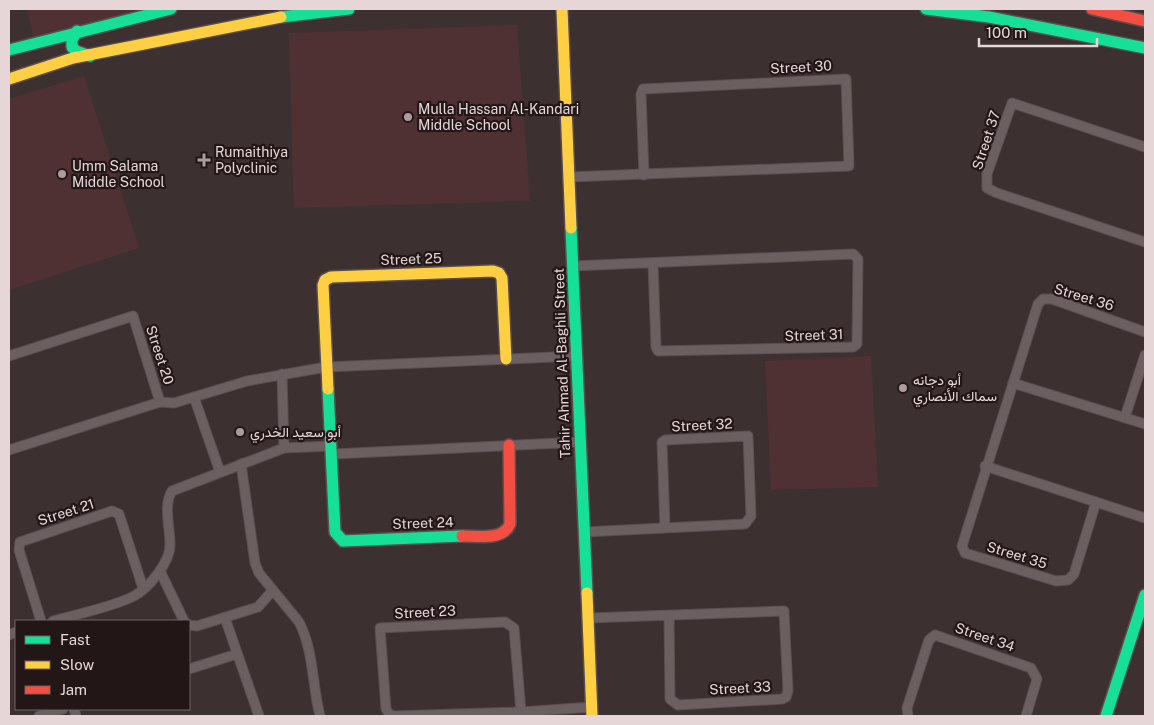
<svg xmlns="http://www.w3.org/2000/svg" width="1154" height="725" font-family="'Public Sans',Vazirmatn,sans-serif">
	<rect width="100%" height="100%" fill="#3d3031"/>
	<!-- built -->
	<g fill="#4f3134">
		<path d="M27,9h144l-136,34z"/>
		<path d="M517,25l13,176 -236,7 -5,-175z"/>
		<path d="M84,76l55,172 -130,42v-191z"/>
		<path d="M871,356l7,131 -107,3 -6,-129z"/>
	</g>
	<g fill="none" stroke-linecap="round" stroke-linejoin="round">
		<!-- street casing -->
		<g stroke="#5a4e50" stroke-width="11">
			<g id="street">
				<path d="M1145,147l-133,-44 -25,71v14l10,5 148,49"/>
				<path d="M569,177l280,-11 -3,-87 -203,10 -2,5 3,81"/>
				<path d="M573,266l280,-12 5,5 -1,85 -4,3 -195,4 -2,-4 -3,-84"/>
				<path d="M9,356l124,-40 27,86"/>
				<path d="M282,374l2,74"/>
				<path d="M1013,383l132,41"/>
				<path d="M194,397l26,75"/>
				<path d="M1125,417l20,-62"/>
				<path d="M9,450l151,-48 14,1 73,-22 79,-14 251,-11"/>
				<path d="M333,454l247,-12"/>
				<path d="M241,464l14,99 4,10 40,49c15,29 13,63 21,94"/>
				<path d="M985,466l160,52"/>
				<path d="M1096,502l-22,72 -6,6 -12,1 -91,-28 -3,-7 76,-242 5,-5h9l93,33"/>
				<path d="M584,532l161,-8 6,-8 -3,-80 -83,4 -3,2 3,86"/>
				<path d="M160,571l24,50"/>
				<path d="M225,618l34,98"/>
				<path d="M588,618l196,-7 4,80 -2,6 -4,2 -104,6 -8,-6 -1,-83"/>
				<path d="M41,621l-22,-71 1,-8 92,-31 7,3 24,74"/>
				<path d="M53,621c24,-7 60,-14 81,-25 15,-8 37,-35 36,-52 0,-17 -7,-39 2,-53l112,-43 47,-2"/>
				<path d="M189,625l8,1 61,-19 15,-17"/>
				<path d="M9,635l7,-3"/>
				<path d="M189,669l48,-15"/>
				<path d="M74,709l2,7"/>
				<path d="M521,712l-7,-84 -9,-6 -125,6 6,81 3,5 5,2 127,-4 71,-5"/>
				<path d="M39,716l24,-7"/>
				<path d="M908,716l-1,-8 22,-68 6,-5 96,33 6,11 -11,37"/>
			</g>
		</g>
		<!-- fast casing -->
		<g stroke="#5a4e50" stroke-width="14">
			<g id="fast">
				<path d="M926,9l63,8 156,31"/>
				<path d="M281,17l68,-8"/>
				<path d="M77,31l-5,9v7l4,4 14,5"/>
				<path d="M9,50l162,-41"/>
				<path d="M571,228l16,365"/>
				<path d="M328,389l7,143 8,9 119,-5"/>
				<path d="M1106,716l39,-121"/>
			</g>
		</g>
		<!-- slow casing -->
		<g stroke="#5a4e50" stroke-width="14">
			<g id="slow">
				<path d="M562,9l9,219"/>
				<path d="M9,79l64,-21 208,-41"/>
				<path d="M328,389l-5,-104 2,-5 6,-3 162,-6 6,2 3,5 4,81"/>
				<path d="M587,593l5,123"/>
			</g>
		</g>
		<!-- jam casing -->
		<g stroke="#5a4e50" stroke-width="14">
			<g id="jam">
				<path d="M1092,9l53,12"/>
				<path d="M462,536c16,0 41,5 48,-12l-1,-79"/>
			</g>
		</g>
		<!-- street -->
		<use href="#street" stroke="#6b5f61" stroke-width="9"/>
		<!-- fast -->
		<use href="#fast" stroke="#16e098" stroke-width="11"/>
		<!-- slow -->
		<use href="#slow" stroke="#ffcf43" stroke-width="11"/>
		<!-- jam -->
		<use href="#jam" stroke="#f24e42" stroke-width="11"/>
	</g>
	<!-- markers -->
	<g fill="#ac9c9e" stroke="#221617" stroke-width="2">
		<circle cx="408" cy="117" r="5"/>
		<path d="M201.5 152.5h5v5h5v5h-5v5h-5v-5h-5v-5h5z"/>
		<circle cx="62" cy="174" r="5"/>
		<circle cx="903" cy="388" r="5"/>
		<circle cx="240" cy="432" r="5"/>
	</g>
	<g text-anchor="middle" stroke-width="4.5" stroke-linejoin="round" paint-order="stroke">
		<!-- street labels -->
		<g font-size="14" fill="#e7d6d8" stroke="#221617">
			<text transform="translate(801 67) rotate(-3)" y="5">Street 30</text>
			<text transform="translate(986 140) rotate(-72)" y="5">Street 37</text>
			<text transform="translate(411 259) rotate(-2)" y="5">Street 25</text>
			<text transform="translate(1084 297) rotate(17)" y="5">Street 36</text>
			<text transform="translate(814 335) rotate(-2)" y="5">Street 31</text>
			<text transform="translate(160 355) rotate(72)" y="5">Street 20</text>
			<text transform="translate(562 363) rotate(-92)" y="5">Tahir Ahmad Al-Baghli Street</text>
			<text transform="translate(702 425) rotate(-3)" y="5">Street 32</text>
			<text transform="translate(66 512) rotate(-18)" y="5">Street 21</text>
			<text transform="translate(423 523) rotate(-2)" y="5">Street 24</text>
			<text transform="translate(1017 555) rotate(17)" y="5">Street 35</text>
			<text transform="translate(425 612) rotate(-3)" y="5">Street 23</text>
			<text transform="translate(985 637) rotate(19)" y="5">Street 34</text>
			<text transform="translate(740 688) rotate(-3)" y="5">Street 33</text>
		</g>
		<!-- poi labels -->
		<g font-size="14" fill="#e7d6d8" stroke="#221617" text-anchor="start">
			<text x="418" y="114">Mulla Hassan Al-Kandari<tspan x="418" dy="16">Middle School</tspan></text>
			<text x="215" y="157">Rumaithiya<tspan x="215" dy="16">Polyclinic</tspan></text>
			<text x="72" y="171">Umm Salama<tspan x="72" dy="16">Middle School</tspan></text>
			<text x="913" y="385">أبو دجانه<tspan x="913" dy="16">سماك الأنصاري</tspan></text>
			<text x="250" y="437">أبو سعيد الخدري</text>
		</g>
	</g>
	<!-- border -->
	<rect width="1154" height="725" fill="none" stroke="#e7d6d8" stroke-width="20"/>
	<!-- legend -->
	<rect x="15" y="620" width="175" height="90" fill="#221617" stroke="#716364"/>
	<rect x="25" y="636" width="25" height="8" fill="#16e098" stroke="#716364"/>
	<text x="60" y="645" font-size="15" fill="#e7d6d8">Fast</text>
	<rect x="25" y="661" width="25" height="8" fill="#ffcf43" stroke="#716364"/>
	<text x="60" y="670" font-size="15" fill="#e7d6d8">Slow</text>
	<rect x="25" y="686" width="25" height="8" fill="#f24e42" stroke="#716364"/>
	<text x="60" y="695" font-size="15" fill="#e7d6d8">Jam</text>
	<!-- scale -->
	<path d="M979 38v8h118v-8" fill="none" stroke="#e7d6d8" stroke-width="2.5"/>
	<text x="986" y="38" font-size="15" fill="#e7d6d8" stroke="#221617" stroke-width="4" paint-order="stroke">100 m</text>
</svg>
